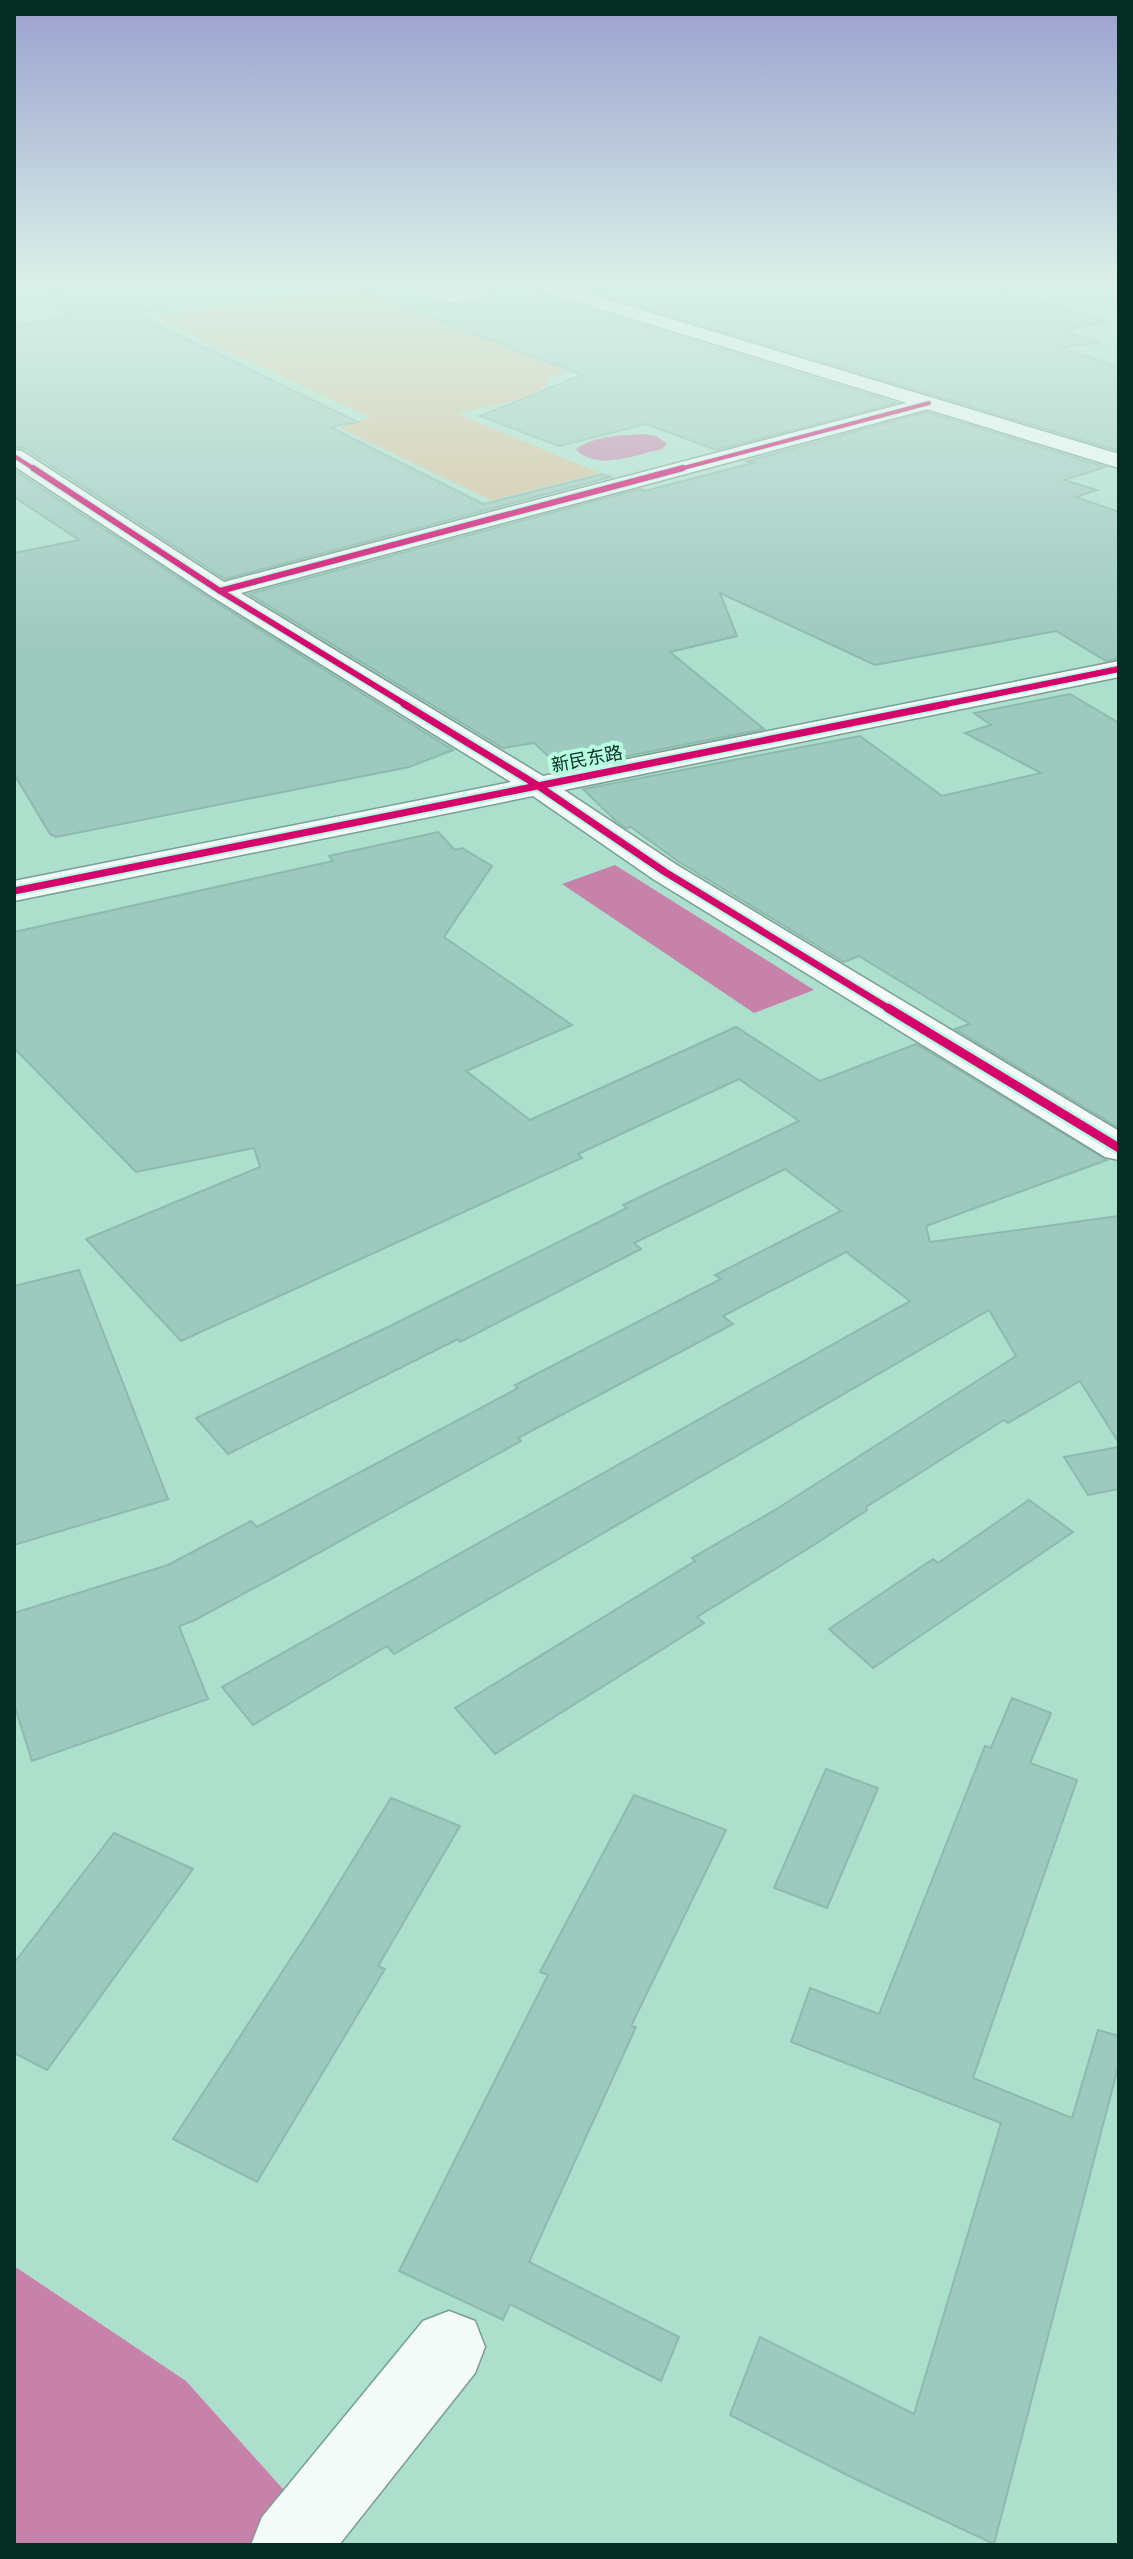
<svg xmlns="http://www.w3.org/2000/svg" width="1133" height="2559" font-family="Rubik,'Noto Sans SC',sans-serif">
	<rect width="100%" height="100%" fill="#addfcd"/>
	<!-- green -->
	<path fill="#dabf9c" d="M355,287l214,85 -23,6v8l-26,14 -64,13 143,60 -108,27 -151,-72 30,-11 -215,-99z"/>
	<!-- water -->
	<g fill="#c782aa">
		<path d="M644,434l12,2 11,8 -5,5c-24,5 -67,23 -86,0 18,-13 46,-14 68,-15z"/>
		<path d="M615,865l199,125 -60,23 -192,-129z"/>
		<path d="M14,2266l172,115 147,164h-319z"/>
	</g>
	<!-- building -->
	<g fill="#9ec9bf" stroke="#8db9af" stroke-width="2">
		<path d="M76,287h101l1,19 -44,7 224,109 -28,5 153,77 119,-30 9,3 -386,102 -201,-131 -10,-1v-122l56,-8 -41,-24z"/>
		<path d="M362,287h55l-2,3 5,7 32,9 35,-7 5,-8 -6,-4h50l5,7 355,109 -180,47 -70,-26 -87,22 -79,-30 102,-41 -221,-84z"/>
		<path d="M574,287h424l108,35 -42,8 35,12 -38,6 58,19v84z"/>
		<path d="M927,412l178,55 -41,13 33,10 -21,7 43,15v146l-13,3 -50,-30 -181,34 -155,-72 17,43 -67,16 94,77 -202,40 -28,-26 -31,5 -254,-154 391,-105 5,2 108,-28 -6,-2z"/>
		<path d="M14,470l195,128 244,152 -44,17 -353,70 -6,-3 -36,-60v-221l65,-13 -65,-43z"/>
		<path d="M1070,694l49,29v405l-164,-99 15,-5 -111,-68 -15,6 -165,-100 -48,-35 -5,1 -10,-7 -33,-32 277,-53 82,60 99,-23 -76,-40 26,-8 -17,-12z"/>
		<path d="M438,832l17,18 7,-2 30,18 -48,71 128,88 -106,46 64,49 206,-93 84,54 96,-37 191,116 -181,66 4,16 189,-26v227l-39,-62 -72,42 -4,-3 -138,87 1,3 -53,35 -117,72 7,6 -209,131 -40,-46 240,-147 -3,-3 83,-48 241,-154 -27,-46 -595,344 -7,-8 -134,79 -31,-38 688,-386 -64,-49 -123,64 10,8 -215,114 3,3 -228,126 -100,54 -14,5 29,73 -176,62 -18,-57v-91l154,-48 83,-44 6,6 261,-139 -3,-3 206,-106 -6,-4 126,-64 -56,-42 -151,74 7,6 -181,93 -2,-3 -230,115 -32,-36 192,-91 239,-119 -4,-3 176,-84 -60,-42 -161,75 4,4 -401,183 -95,-102 174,-72 -6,-19 -118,24 -122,-124v-116l319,-71 -4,-5z"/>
		<path d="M79,1270l89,229 -154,46v-259z"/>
		<path d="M1119,1447v42l-31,6 -24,-38z"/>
		<path d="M1029,1500l44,32 -200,136 -44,-39 104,-70 5,4z"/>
		<path d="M1012,1698l39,15 -21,50 47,17 -104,298 99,40 26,-88 21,6v27l-125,481 -141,-66 -123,-63 30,-78 154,77 87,-291 -210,-81 19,-54 69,26 106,-268 6,2z"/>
		<path d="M826,1769l52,19 -51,120 -53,-20z"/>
		<path d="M634,1795l92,35 -95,196 5,1 -107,235 150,75 -18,44 -151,-77 -7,16 -104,-49 149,-296 -8,-3z"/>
		<path d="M391,1798l69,28 -82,140 7,3 -128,213 -84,-43 145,-222z"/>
		<path d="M114,1833l79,36 -146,201 -33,-17v-90z"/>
	</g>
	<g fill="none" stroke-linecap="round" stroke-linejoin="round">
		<!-- minor casing -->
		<g stroke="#779f92" stroke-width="3">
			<g id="minor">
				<path d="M421,287h29l-3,4h13l-3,-4h24l8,5 -3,4 -35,7 -30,-9 -3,-4z"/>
				<path d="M929,397l7,2 3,4 -3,4 -695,186 302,183 576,-115v16l-555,113 113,75 442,266v29l-14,-3 -452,-278 -120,-83 -519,105v-20l497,-99 -300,-186 -197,-130v-16l8,1 202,131z"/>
				<path d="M449,2311l26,10 10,26 -10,26 -136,172h-88l11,-28 161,-196z"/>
			</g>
		</g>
		<!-- major casing -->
		<g stroke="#779f92" stroke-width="3">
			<path id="major" d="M539,287h26l554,167v14l-577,-177z"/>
		</g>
		<!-- minor -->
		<use href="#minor" fill="#f3faf8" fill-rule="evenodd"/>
		<!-- major -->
		<use href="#major" fill="#f3faf8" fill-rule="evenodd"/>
		<!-- cycleway-far3 casing -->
		<g stroke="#b6fde2" stroke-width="6">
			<g id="cycleway-far3">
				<path d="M14,456l22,14"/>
				<path d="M676,470l253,-67"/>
			</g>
		</g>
		<!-- cycleway-far2 casing -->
		<g stroke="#b6fde2" stroke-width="9">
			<g id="cycleway-far2">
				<path d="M33,468l187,123 188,115"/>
				<path d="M220,591l463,-123"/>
				<path d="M936,706l183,-37"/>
			</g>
		</g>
		<!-- cycleway-far1 casing -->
		<g stroke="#b6fde2" stroke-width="11">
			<g id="cycleway-far1">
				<path d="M404,704l133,81 128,87 226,138"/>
				<path d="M14,891l932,-187"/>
			</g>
		</g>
		<!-- cycleway casing -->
		<g stroke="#b6fde2" stroke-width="14">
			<path id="cycleway" d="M888,1008l231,140"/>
		</g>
		<!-- cycleway-far3 -->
		<use href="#cycleway-far3" stroke="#d6006c" stroke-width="4"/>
		<!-- cycleway-far2 -->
		<use href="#cycleway-far2" stroke="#d6006c" stroke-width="6"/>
		<!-- cycleway-far1 -->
		<use href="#cycleway-far1" stroke="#d6006c" stroke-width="7"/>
		<!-- cycleway -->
		<use href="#cycleway" stroke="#d6006c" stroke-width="9"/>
	</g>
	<!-- sky -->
	<linearGradient id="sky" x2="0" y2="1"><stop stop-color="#9ba0cf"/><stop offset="0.44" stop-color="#daf1e8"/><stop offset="1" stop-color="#daf1e8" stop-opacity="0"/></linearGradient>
	<rect width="1133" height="645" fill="url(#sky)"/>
	<g text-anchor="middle" stroke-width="8" stroke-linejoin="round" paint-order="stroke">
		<!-- far-street labels -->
		<g font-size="18" fill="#042e22" stroke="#b6fde2">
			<text transform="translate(587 759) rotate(-11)" y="6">新民东路</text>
		</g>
	</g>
	<!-- border -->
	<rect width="1133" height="2559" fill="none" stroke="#042e22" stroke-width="32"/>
</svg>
